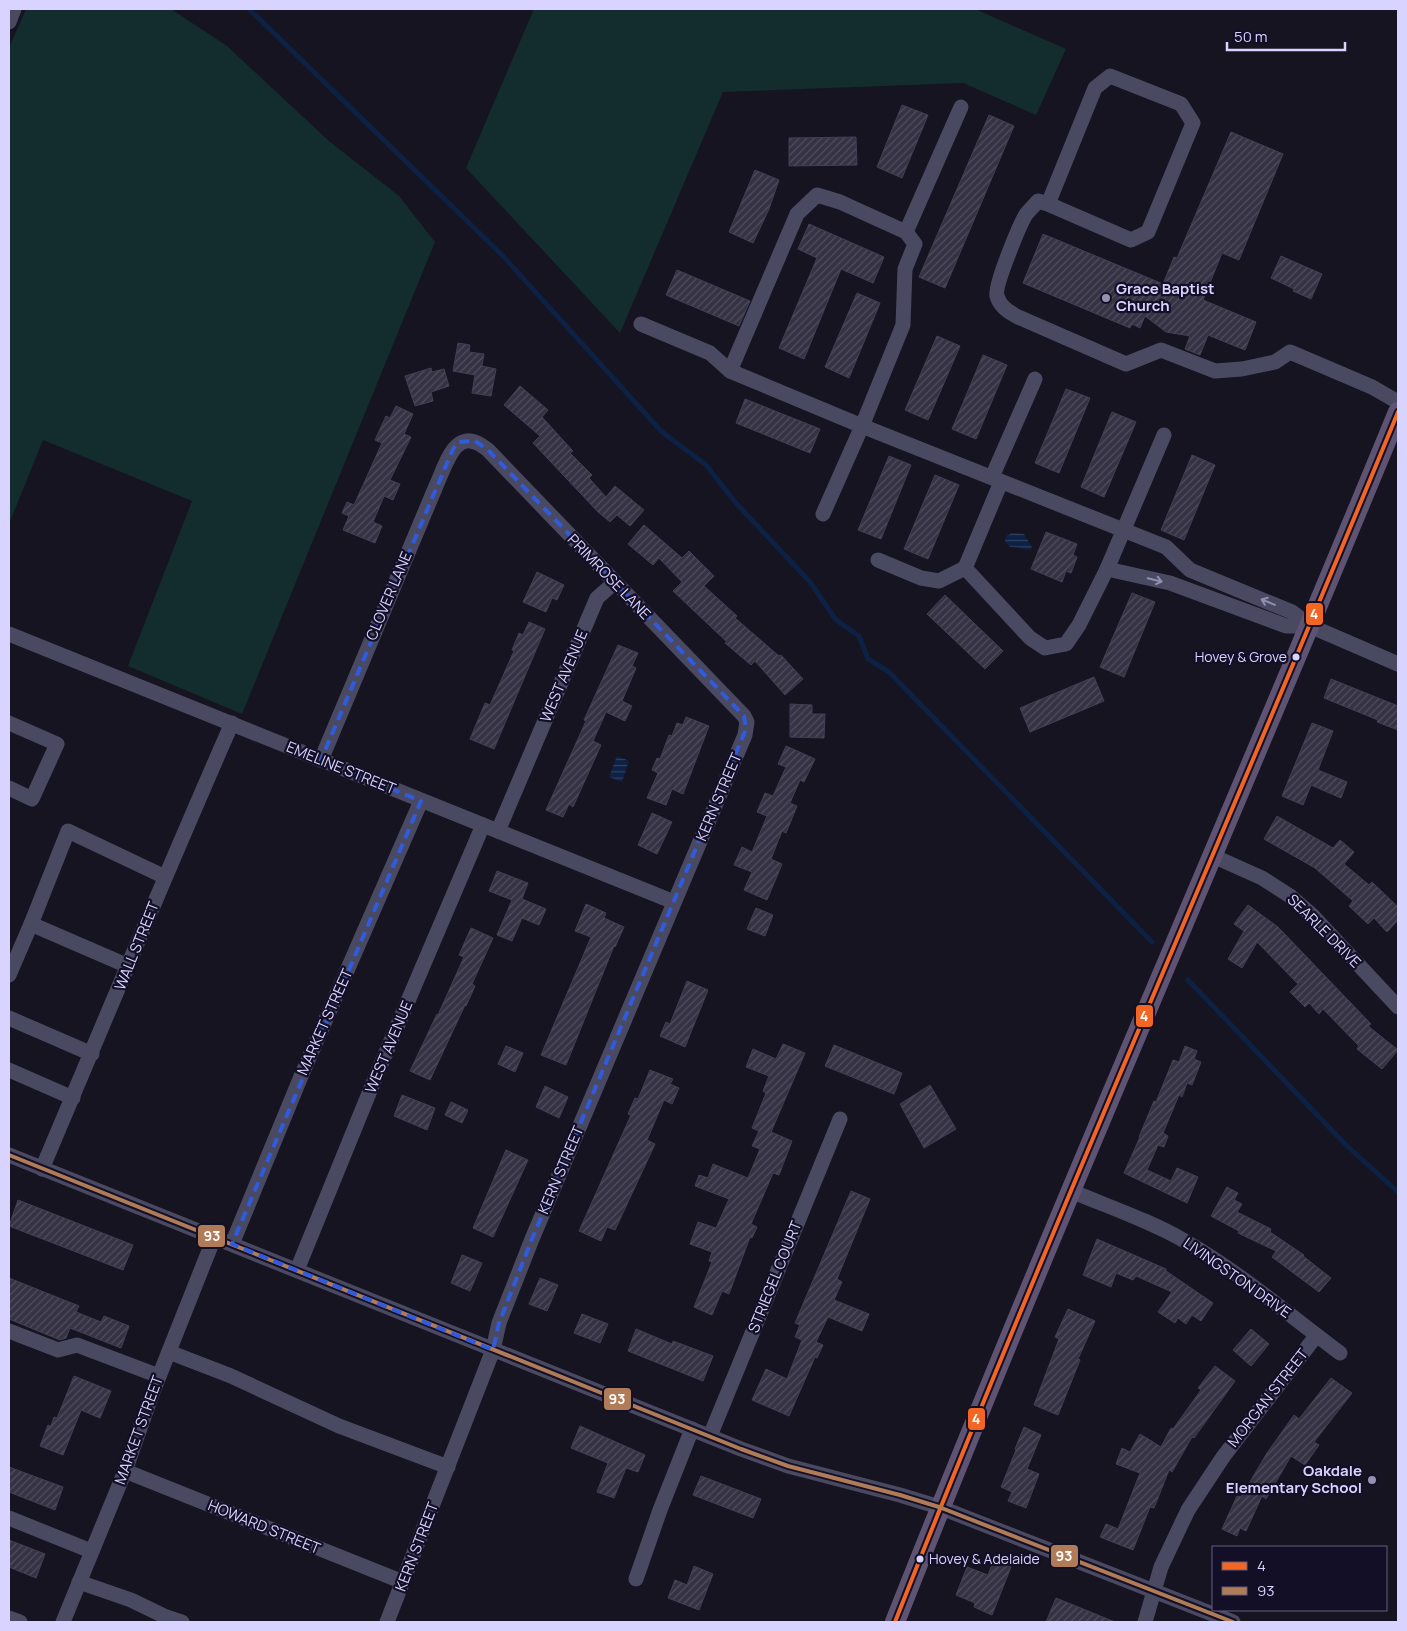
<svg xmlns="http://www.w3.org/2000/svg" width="1407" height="1631" font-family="Manrope,sans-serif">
	<defs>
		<pattern id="water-rules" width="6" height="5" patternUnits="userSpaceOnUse" patternTransform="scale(1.25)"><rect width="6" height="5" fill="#0d2144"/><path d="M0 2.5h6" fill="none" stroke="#304060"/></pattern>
		<pattern id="building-hatch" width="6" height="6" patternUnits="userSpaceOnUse" patternTransform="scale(1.25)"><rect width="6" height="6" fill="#343243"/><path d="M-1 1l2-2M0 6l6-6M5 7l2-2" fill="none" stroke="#514f5f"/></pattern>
	</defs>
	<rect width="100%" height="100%" fill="#161421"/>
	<!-- green -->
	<g fill="#132c2d">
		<path d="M26,9h145l56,37 102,95 70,55 36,46 -193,472 -114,-48 64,-165 -149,-61 -34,84v-476z"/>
		<path d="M534,9h441l91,40 -30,66 -73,-32 -240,9 -103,241 -154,-165z"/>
	</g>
	<!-- water -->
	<g fill="url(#water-rules)">
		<path d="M1012,533l12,1 8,13 -2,3c-7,-1 -12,-3 -20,-3l-5,-5 1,-6z"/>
		<path d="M617,756l12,5 -7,21 -13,-5z"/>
	</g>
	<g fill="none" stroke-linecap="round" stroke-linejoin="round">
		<!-- stream -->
		<g stroke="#0d2144" stroke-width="5">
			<path d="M249,9l253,246 159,176 45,34 30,38 74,79 26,38 23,16 9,23 21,13 263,270"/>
			<path d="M1188,980l158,165 52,47"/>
		</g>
	</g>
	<!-- building -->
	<g fill="url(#building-hatch)" stroke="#433f54">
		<path d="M902,105l26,10 -26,63 -25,-11z"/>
		<path d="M989,115l25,11 -69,162 -26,-11z"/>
		<path d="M1231,132l52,22 -44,106 -17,-7 -19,47 53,22 -11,28 -37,-15 -8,20 -15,-6 5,-13 -24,-4 -21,-16 -5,12 -8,-4 -2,4 -107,-45 20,-49 120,50 11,-27 3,1z"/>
		<path d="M856,137l1,28 -68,1v-28z"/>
		<path d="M755,170l24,10 -10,29 -16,34 -24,-11z"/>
		<path d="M809,224l75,33 -11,26 -32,-14 -37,90 -25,-11 38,-90 -19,-9z"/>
		<path d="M1281,256l41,18 -11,25 -18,-8 1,-2 -23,-11z"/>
		<path d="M677,270l73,31 -11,25 -73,-31z"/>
		<path d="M857,293l23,10 -31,75 -24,-11z"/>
		<path d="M937,336l23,10 -32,74 -23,-10z"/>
		<path d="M458,343l12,2 -1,7 15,2 -2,12 14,3 -5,27 -19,-3 3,-18 -22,-4z"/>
		<path d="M983,355l24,10 -31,74 -24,-10z"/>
		<path d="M431,368l1,4 12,-3 5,17 -18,6 2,9 -18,5 -10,-30z"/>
		<path d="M520,386l28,24 -6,7 31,34 -3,2 22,22 -3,3 17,19 9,-11 29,24 -14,16 -13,-11 -7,7 -12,-10 -65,-69 7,-7 -36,-31z"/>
		<path d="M1066,389l24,9 -31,75 -24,-10z"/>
		<path d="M745,399l75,30 -10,24 -74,-30z"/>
		<path d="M396,406l17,8 -9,20 7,3 -21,43 10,4 -7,16 -9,-4 -11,26 9,4 -7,17 -32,-13 6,-14 -7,-3 5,-11 7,3 28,-62 -7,-3 11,-24 4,2z"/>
		<path d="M1112,412l24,10 -32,75 -23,-10z"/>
		<path d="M1192,455l23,10 -31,75 -23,-10z"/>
		<path d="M889,456l22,9 -30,74 -23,-9z"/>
		<path d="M935,475l24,10 -31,74 -24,-10z"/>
		<path d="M644,525l38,33 7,-7 25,25 -10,10 33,30 -2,2 44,38 2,-1 22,24 -18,16 -30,-34 -4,4 -26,-22 2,-1 -54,-51 9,-9 -23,-24 -6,7 -25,-21z"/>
		<path d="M1046,532l31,12 -4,11 4,2 -6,16 -5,-2 -4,11 -31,-13z"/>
		<path d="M537,572l27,13 -7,15 -5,-2 -6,14 -23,-10z"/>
		<path d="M1132,593l23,9 -31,75 -24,-10z"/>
		<path d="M945,595l58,56 -18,18 -58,-55z"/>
		<path d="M529,622l16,7 -51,120 -24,-10 15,-36 5,2 24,-54 -2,-1 7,-17 4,2z"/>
		<path d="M618,645l20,8 -6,13 4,2 -14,33 10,5 -7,15 -19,-9 -13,29 8,4 -28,62 -4,-3 -6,13 -17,-7 40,-89 -2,-1z"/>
		<path d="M1094,677l10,24 -74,31 -10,-24z"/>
		<path d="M1331,679l67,27v24l-21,-8 1,-2 -54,-22z"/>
		<path d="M790,704l22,1v9h13l-1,24 -34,-1z"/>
		<path d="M686,717l23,9 -26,68 -11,-5 -6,16 -19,-7 11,-25 -6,-3 5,-12 3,1 9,-24 3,1 5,-13 6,2z"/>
		<path d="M1312,723l21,8 -15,39 29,12 -6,16 -30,-13 -8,20 -21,-9z"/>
		<path d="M786,746l29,13 -11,23 -4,-2 -10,23 7,3 -11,27 -4,-2 -11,28 11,5 -15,36 -23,-10 8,-18 -18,-7 8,-18 10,5 15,-36 -10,-4 8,-19 8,3 13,-29 -8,-3z"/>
		<path d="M652,813l20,9 -15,32 -19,-9z"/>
		<path d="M1277,816l56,32 7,-8 14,12 -10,12 25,21 3,-3 26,25v13l-11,12 -13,-14 -6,6 -19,-18 4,-5 -38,-33 -51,-29z"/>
		<path d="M497,871l31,12 -6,16 24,10 -7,16 -17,-7 -10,23 -15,-6 15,-35 -23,-9z"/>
		<path d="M586,904l20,9 -2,5 20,9 -9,20 -1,-1 -48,119 -25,-10 50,-118 -16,-6z"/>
		<path d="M1248,905l30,22 93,97 -3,2 30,24 -16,19 -25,-20 2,-3 -36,-37 -4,5 -10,-11 -4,4 -15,-15 8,-8 -41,-42 -15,26 -14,-9 16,-28 -10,-7z"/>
		<path d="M756,908l17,7 -8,21 -18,-7z"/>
		<path d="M471,928l22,10 -21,46 3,2 -9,20 -1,-1 -35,75 -20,-9 27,-57 1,1 26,-58 -5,-2z"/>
		<path d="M687,981l21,9 -23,57 -25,-11 6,-14 4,2z"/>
		<path d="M783,1044l22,9 -34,79 21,9 -13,34 -6,-2 -22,51 6,3 -5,11 -2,-1 -21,57 -7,-3 -10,24 -18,-8 18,-45 -3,-1 3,-9 -22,-8 8,-22 18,6 13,-29 -34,-13 4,-11 9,3 5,-14 35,14 12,-29 -8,-3 7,-15 -7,-3 14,-35 -3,-2 6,-15 -23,-9 7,-18 23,10z"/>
		<path d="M834,1045l68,28 -8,21 -69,-28z"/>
		<path d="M506,1046l17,7 -8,19 -17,-8z"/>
		<path d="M1185,1046l12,5 -3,8 7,3 -9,23 -5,-2 -5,14 -3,-2 -16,38 5,3 -4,11 -6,-2 -11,25 24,11 6,-13 21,9 -11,26 -63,-30 16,-36h-1l15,-36 2,1 17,-42 6,2z"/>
		<path d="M650,1070l23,9 -3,5 9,4 -7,16 -8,-4 -17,40 8,4 -40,86 -8,-3 -6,14 -22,-10 52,-116 -3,-1 7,-16 3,1z"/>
		<path d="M930,1085l26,44 -32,19 -24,-44z"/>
		<path d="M545,1086l23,11 -9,21 -23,-11z"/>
		<path d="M402,1095l33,13 -8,22 -33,-14z"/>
		<path d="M451,1102l17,8 -6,13 -17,-8z"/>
		<path d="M506,1150l22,10 -35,77 -20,-9z"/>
		<path d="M1227,1187l11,6 -4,7 8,4 -5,8 34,17 -1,3 34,23 -1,1 28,22 -12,14 -47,-35 4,-6 -38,-18 1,-2 -28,-15z"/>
		<path d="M851,1191l19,8 -33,80 5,3 -8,18 35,14 -7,17 -34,-14 -12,25 7,3 -6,13 -2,-1 -26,59 -37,-16 14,-31 21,10 15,-39 -7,-3 5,-12 -5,-2z"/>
		<path d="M18,1200l115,45 -10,25 -114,-44z"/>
		<path d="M1097,1239l69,30v2l47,32 -12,18 -9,-6 -6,9 -8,-6 -3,5 -17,-11 14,-20 -36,-16 -3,4 -17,-7 -5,14 -28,-12z"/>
		<path d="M462,1255l20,8 -12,28 -19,-8z"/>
		<path d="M9,1278l70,28 -3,6 25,10 3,-6 25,10 -8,22 -51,-20 -4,10 -6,2 -51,-21z"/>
		<path d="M540,1278l18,7 -11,26 -18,-7z"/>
		<path d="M1068,1309l27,12 -17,38 2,1 -22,55 -24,-10 25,-66 -4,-2z"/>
		<path d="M582,1314l26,10 -8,19 -26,-10z"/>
		<path d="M636,1329l36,15 1,-3 40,15 -10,25 -75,-30z"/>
		<path d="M1251,1329l18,15 -18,22 -18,-16z"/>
		<path d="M1215,1366l20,15 -41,57 -2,-1 -20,35 -3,-2 -15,38 -4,-1 -17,43 -33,-13 6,-13 12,5 22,-56 -24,-9 6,-16 8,4 10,-18 21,13 10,-19 2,1 28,-39 -3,-2z"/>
		<path d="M74,1376l37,15 -11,27 -19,-8 -18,45 -23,-9 8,-21 3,1 3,-9 3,1z"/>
		<path d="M1331,1378l21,15 -38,49 5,3 -14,20 -14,-9 -25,43 -4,-3 -16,35 -6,-3 -3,8 -15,-7 15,-33 4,1 26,-44 27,-38 5,4z"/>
		<path d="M580,1426l65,29 -7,17 -12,-4 -12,30 -17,-6 11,-29 -37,-15z"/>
		<path d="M1024,1427l17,8 -14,34 12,5 -13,34 -18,-7 4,-9 -11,-5 15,-37 -1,-1z"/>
		<path d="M9,1467l54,20 -8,23 -46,-18z"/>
		<path d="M701,1476l60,23 -8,19 -60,-23z"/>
		<path d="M9,1540l36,14 -9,24 -27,-11z"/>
		<path d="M994,1560l17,7 -19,48 -18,-8 1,-4 -19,-8 11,-28 21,8z"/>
		<path d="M694,1566l19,8 -14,36 -31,-12 7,-18 12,5z"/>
		<path d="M1056,1598l59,24h-69z"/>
	</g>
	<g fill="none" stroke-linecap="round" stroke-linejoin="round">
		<!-- minor -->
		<g stroke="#4a4962" stroke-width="15">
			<path d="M9,22l5,-13"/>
			<path d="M1048,204l83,36 17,-8 45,-109 -12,-19 -71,-28 -15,12 -47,116 -10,-3c-4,5 -10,10 -13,15 -6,11 -31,70 -28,80 3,11 12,16 21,21l108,47 35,-14 54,21 27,-2 33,-7 15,-10 82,35 26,15"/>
			<path d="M906,232l55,-125"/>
			<path d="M641,324l69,29 20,18 67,-157 20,-19 23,7 66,30 9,12 -10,25 -2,56 -41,101 -39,88"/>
			<path d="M730,371l132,55 304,121 24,23 102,42 18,14 88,38"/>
			<path d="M992,477l43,-98"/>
			<path d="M878,560l43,18 18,3 26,-13 65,70 15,10 21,-4 13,-19 28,-56 57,-134"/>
			<path d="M965,568l36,-86"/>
			<path d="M1107,569l63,14 116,43h24"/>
			<path d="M9,634l665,268"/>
			<path d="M9,723l48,21 -25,55 -23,-11"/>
			<path d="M321,760l115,-274c11,-24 20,-63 52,-36l256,266 3,6 -2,13 -213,504 -33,84 -6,27 -106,272"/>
			<path d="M498,831l99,-233 17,-15"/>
			<path d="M1213,856l49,22 28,18 23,20 85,91"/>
			<path d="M31,924l37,-93 97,46"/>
			<path d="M9,975l22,-51 97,42"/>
			<path d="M9,1018l83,36"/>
			<path d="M9,1070l64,28"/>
			<path d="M9,1155l732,294 47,17 112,29 39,12 294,115"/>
			<path d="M42,1169c63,-149 125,-298 190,-446"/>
			<path d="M1071,1191c38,16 77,29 112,49 55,31 106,75 157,113"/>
			<path d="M232,1244l70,-170 119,-273"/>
			<path d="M297,1270l79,-194 107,-251"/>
			<path d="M9,1331l49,19 19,-5 82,31"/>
			<path d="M169,1352l62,24 108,50 109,41"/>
			<path d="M710,1436l130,-317"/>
			<path d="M125,1471l278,111"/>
			<path d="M9,1518l82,33"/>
			<path d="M636,1579l24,-69 32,-81"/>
			<path d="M79,1582l52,18 33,16 18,6"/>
			<path d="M9,1618l11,4"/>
			<path d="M63,1622l62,-151 27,-77 62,-156"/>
			<path d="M1145,1622l16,-55 27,-57 35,-53 93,-121"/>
		</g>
		<!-- major -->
		<path stroke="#5e5373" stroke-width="20" d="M895,1622c160,-406 337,-805 503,-1210"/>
		<!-- bus-1 casing -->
		<g stroke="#130f26" stroke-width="8">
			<path id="bus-1" d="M895,1622c160,-406 337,-805 503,-1210"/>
		</g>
		<!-- bus-2 casing -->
		<g stroke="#130f26" stroke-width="8">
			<path id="bus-2" d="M9,1155l732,294 47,17 112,29 39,12 294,115"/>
		</g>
		<!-- bus-1 -->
		<use href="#bus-1" stroke="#f26522" stroke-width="4"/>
		<!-- bus-2 -->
		<use href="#bus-2" stroke="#b07c57" stroke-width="4"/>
	</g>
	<!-- one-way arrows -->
	<defs><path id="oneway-shaft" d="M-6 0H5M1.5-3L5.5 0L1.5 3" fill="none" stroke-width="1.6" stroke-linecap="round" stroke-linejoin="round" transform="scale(1.25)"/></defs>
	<g stroke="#928eb0">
		<use href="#oneway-shaft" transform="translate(1155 580) rotate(13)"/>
		<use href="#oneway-shaft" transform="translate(1268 602) rotate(-158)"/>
	</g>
	<!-- marked area -->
	<path fill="none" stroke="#305bdc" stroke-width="4" stroke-dasharray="10 6" stroke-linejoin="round" d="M475,441l13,9 256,266 2,13 -214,510 -33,84 -6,27 -261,-106 189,-443 -100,-41 132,-311 6,-7z"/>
	<!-- markers -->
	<g fill="#9591b1" stroke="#130f26" stroke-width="2">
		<circle cx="1106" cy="298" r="5"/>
		<circle cx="1372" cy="1480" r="5"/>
	</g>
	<g fill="#d9d4ff" stroke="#130f26" stroke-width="2">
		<circle cx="1296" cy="657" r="4.5"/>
		<circle cx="920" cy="1559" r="4.5"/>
	</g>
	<g text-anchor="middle" stroke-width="4.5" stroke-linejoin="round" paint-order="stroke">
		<!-- bus labels -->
		<g font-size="14" fill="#d9d4ff" stroke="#130f26" text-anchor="end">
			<text x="1287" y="662">Hovey &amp; Grove</text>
			<text x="929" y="1564" text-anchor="start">Hovey &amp; Adelaide</text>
		</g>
		<!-- poi labels -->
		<g font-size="15" font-weight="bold" fill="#d9d4ff" stroke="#130f26" text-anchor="start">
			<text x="1116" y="294">Grace Baptist<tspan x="1116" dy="17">Church</tspan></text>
			<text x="1362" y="1476" text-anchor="end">Oakdale<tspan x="1362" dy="17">Elementary School</tspan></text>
		</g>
		<!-- street labels -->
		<g font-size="15" fill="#d9d4ff" stroke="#130f26">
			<text transform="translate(609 577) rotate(46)" y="5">PRIMROSE LANE</text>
			<text transform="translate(389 596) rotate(-67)" y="5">CLOVER LANE</text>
			<text transform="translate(564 676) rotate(-67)" y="5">WEST AVENUE</text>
			<text transform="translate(341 768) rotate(22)" y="5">EMELINE STREET</text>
			<text transform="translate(719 797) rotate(-67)" y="5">KERN STREET</text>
			<text transform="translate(1324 931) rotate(45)" y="5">SEARLE DRIVE</text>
			<text transform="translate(137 946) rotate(-68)" y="5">WALL STREET</text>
			<text transform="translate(325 1022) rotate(-66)" y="5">MARKET STREET</text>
			<text transform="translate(389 1047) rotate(-67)" y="5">WEST AVENUE</text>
			<text transform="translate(561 1170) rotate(-67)" y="5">KERN STREET</text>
			<text transform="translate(775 1277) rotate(-68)" y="5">STRIEGEL COURT</text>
			<text transform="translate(1237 1278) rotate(35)" y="5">LIVINGSTON DRIVE</text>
			<text transform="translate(1268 1398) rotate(-52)" y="5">MORGAN STREET</text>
			<text transform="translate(139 1430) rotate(-70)" y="5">MARKET STREET</text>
			<text transform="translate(264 1527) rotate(22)" y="5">HOWARD STREET</text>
			<text transform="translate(417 1547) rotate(-69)" y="5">KERN STREET</text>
		</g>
	</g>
	<g stroke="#130f26" stroke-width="2">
		<rect x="1305" y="602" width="19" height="24" rx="5" fill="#f26522"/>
		<rect x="1135" y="1004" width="19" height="24" rx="5" fill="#f26522"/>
		<rect x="197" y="1224" width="29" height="24" rx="5" fill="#b07c57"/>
		<rect x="603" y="1387" width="29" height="24" rx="5" fill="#b07c57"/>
		<rect x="967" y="1407" width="19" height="24" rx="5" fill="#f26522"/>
		<rect x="1050" y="1544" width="29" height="24" rx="5" fill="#b07c57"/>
	</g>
	<g font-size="14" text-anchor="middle" font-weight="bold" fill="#fff">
		<text x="1314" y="619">4</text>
		<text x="1144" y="1021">4</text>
		<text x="212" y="1241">93</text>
		<text x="617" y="1404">93</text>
		<text x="976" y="1424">4</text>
		<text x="1064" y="1561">93</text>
	</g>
	<!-- border -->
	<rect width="1407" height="1631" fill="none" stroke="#d9d4ff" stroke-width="20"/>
	<!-- legend -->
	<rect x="1212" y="1546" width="175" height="65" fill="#130f26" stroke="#625e7d"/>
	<rect x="1222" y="1562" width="25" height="8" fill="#f26522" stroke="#625e7d"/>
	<text x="1257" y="1571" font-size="15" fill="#d9d4ff">4</text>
	<rect x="1222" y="1587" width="25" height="8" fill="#b07c57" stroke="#625e7d"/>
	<text x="1257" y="1596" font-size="15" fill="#d9d4ff">93</text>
	<!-- scale -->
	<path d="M1227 42v8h118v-8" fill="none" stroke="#d9d4ff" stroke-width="2.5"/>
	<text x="1234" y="42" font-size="15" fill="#d9d4ff" stroke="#130f26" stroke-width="4" paint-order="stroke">50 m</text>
</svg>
